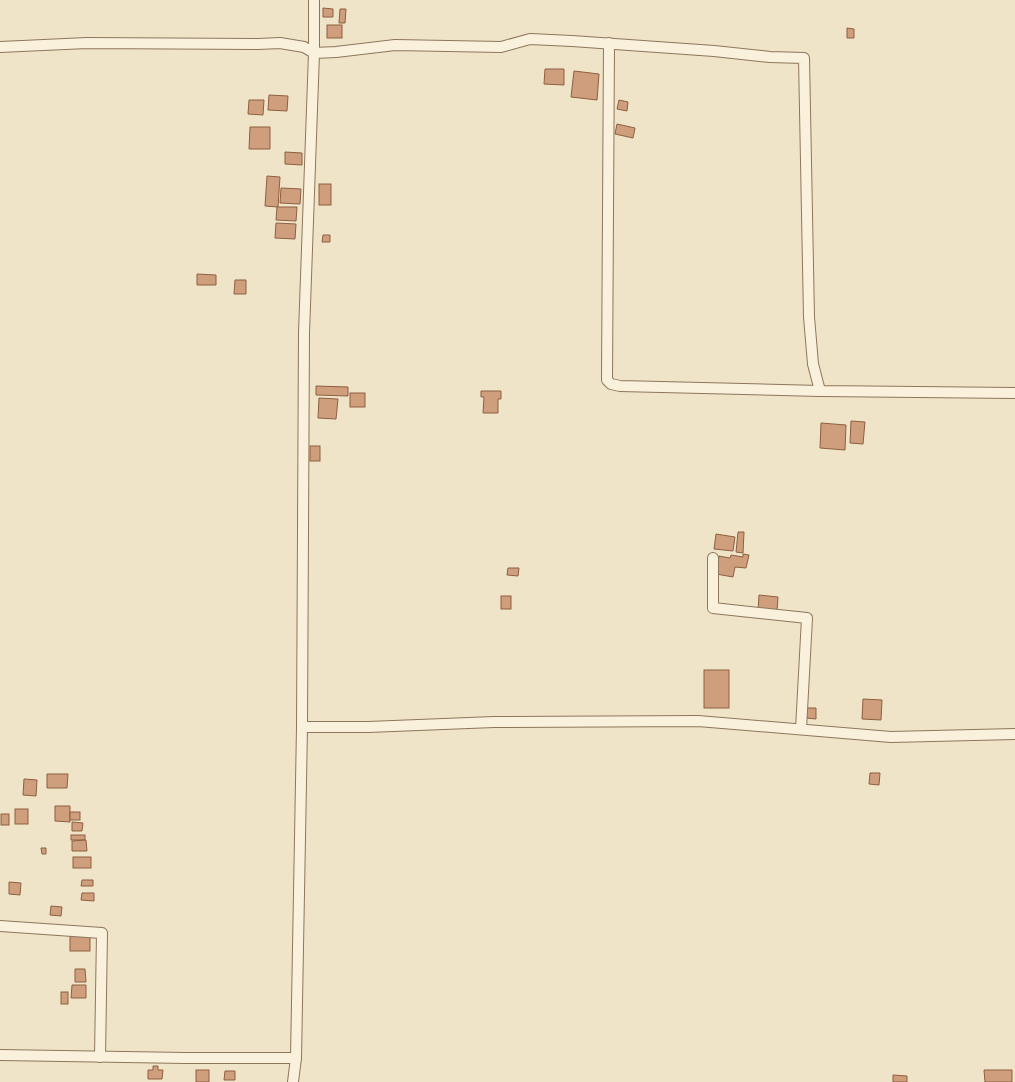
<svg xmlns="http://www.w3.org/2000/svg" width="1015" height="1082" font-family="'Libre Baskerville',serif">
	<rect width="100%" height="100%" fill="#f0e4c8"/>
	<!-- building -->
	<g fill="#cf9f7d" stroke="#8d5f41">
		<path d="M323,8l10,1v8h-10z"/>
		<path d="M340,9h6l-1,14h-6z"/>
		<rect x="327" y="25" width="15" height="13"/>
		<path d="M847,28l7,1v9h-7z"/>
		<path d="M545,69h19v16l-20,-1z"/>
		<path d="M574,71l25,3 -2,26 -26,-3z"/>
		<path d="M269,95l19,1 -1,15 -19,-1z"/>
		<path d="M249,100h15l-1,15 -15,-1z"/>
		<path d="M619,100l9,2 -1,9 -10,-2z"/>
		<path d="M617,124l18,4 -2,10 -18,-4z"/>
		<path d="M250,127h20v22h-21z"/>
		<path d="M285,152l17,1v12l-17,-1z"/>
		<path d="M267,176l13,1 -2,30 -13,-1z"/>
		<rect x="319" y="184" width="12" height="21"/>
		<path d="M281,188l20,1 -1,15 -20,-1z"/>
		<path d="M277,207h20l-1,14 -20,-1z"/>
		<path d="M276,223l20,1 -1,15 -20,-1z"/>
		<path d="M323,235h7v7h-8z"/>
		<path d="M197,274l19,1v10h-19z"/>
		<path d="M235,280h11v14h-12z"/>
		<path d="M316,386l32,1v9l-32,-1z"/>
		<path d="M481,391h20v8h-3v14h-15l1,-16h-3z"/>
		<rect x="350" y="393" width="15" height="14"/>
		<path d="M319,398l19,1 -2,20 -18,-1z"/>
		<path d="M851,421l14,1 -2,22 -13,-1z"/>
		<path d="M821,423l25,2 -1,25 -25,-2z"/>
		<rect x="310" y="446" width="10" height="15"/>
		<path d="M738,532h6l-1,21 -7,-1z"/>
		<path d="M716,534l19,3 -2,14 -19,-2z"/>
		<path d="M743,554l6,1 -3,13 -11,-1 -2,10 -17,-3 3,-18 11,2 1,-3 12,2z"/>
		<path d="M508,568h11l-1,8 -11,-1z"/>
		<path d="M759,595l19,2 -1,15 -19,-1z"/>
		<rect x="501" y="596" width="10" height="13"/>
		<rect x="704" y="670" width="25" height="38"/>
		<path d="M863,699l19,1 -1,20 -19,-1z"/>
		<path d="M807,708h9v11l-10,-1z"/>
		<path d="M870,773h10l-1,12 -10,-1z"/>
		<path d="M47,774h21l-1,14h-20z"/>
		<path d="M24,779l13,1 -1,16 -13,-1z"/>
		<path d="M55,806h15v16l-15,-1z"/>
		<rect x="15" y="809" width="13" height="15"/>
		<rect x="70" y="812" width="10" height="8"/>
		<rect x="1" y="814" width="8" height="11"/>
		<path d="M72,822l11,1 -1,8h-10z"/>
		<rect x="71" y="835" width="14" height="5"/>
		<path d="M86,840l1,11h-15v-10z"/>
		<path d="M41,848h5v6h-4z"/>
		<rect x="73" y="857" width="18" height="11"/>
		<path d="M82,880h11v6h-12z"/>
		<path d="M9,882l12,1 -1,12 -11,-1z"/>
		<path d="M82,893h12v8l-13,-1z"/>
		<path d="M51,906l11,1 -1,9 -11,-1z"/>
		<rect x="70" y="935" width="20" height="16"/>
		<path d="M75,969h10l1,13h-11z"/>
		<path d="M72,985h14v13h-15z"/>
		<rect x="61" y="992" width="7" height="12"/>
		<path d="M153,1066h5v4h5l-1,9h-14v-9h5z"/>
		<rect x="196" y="1070" width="13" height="12"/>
		<path d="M984,1070h28v12h-27z"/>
		<path d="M225,1071h10v9h-11z"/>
		<path d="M893,1075l14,1v6h-14z"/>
	</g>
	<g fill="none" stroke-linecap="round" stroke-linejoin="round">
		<!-- minor casing -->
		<g stroke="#8d765c" stroke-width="12">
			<g id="minor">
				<path d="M609,43l-2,337 4,4 9,2 200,5"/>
				<path d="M0,47l87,-4 171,1 22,-1 24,4 10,6 22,-1 59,-7 106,2 29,-8 42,2 142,10 56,6 34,1 5,259 4,47 7,27 195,2"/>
				<path d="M713,558v50l94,10 -6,111"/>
				<path d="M302,727h66l126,-5 204,-1 193,16 124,-3"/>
				<path d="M0,926l102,7 -2,124"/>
				<path d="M0,1055l186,3h110"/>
				<path d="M293,1082l3,-24 6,-331 2,-394 10,-280v-53"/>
			</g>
		</g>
		<!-- minor -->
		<use href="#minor" stroke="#faf1dc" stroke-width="10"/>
	</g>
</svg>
